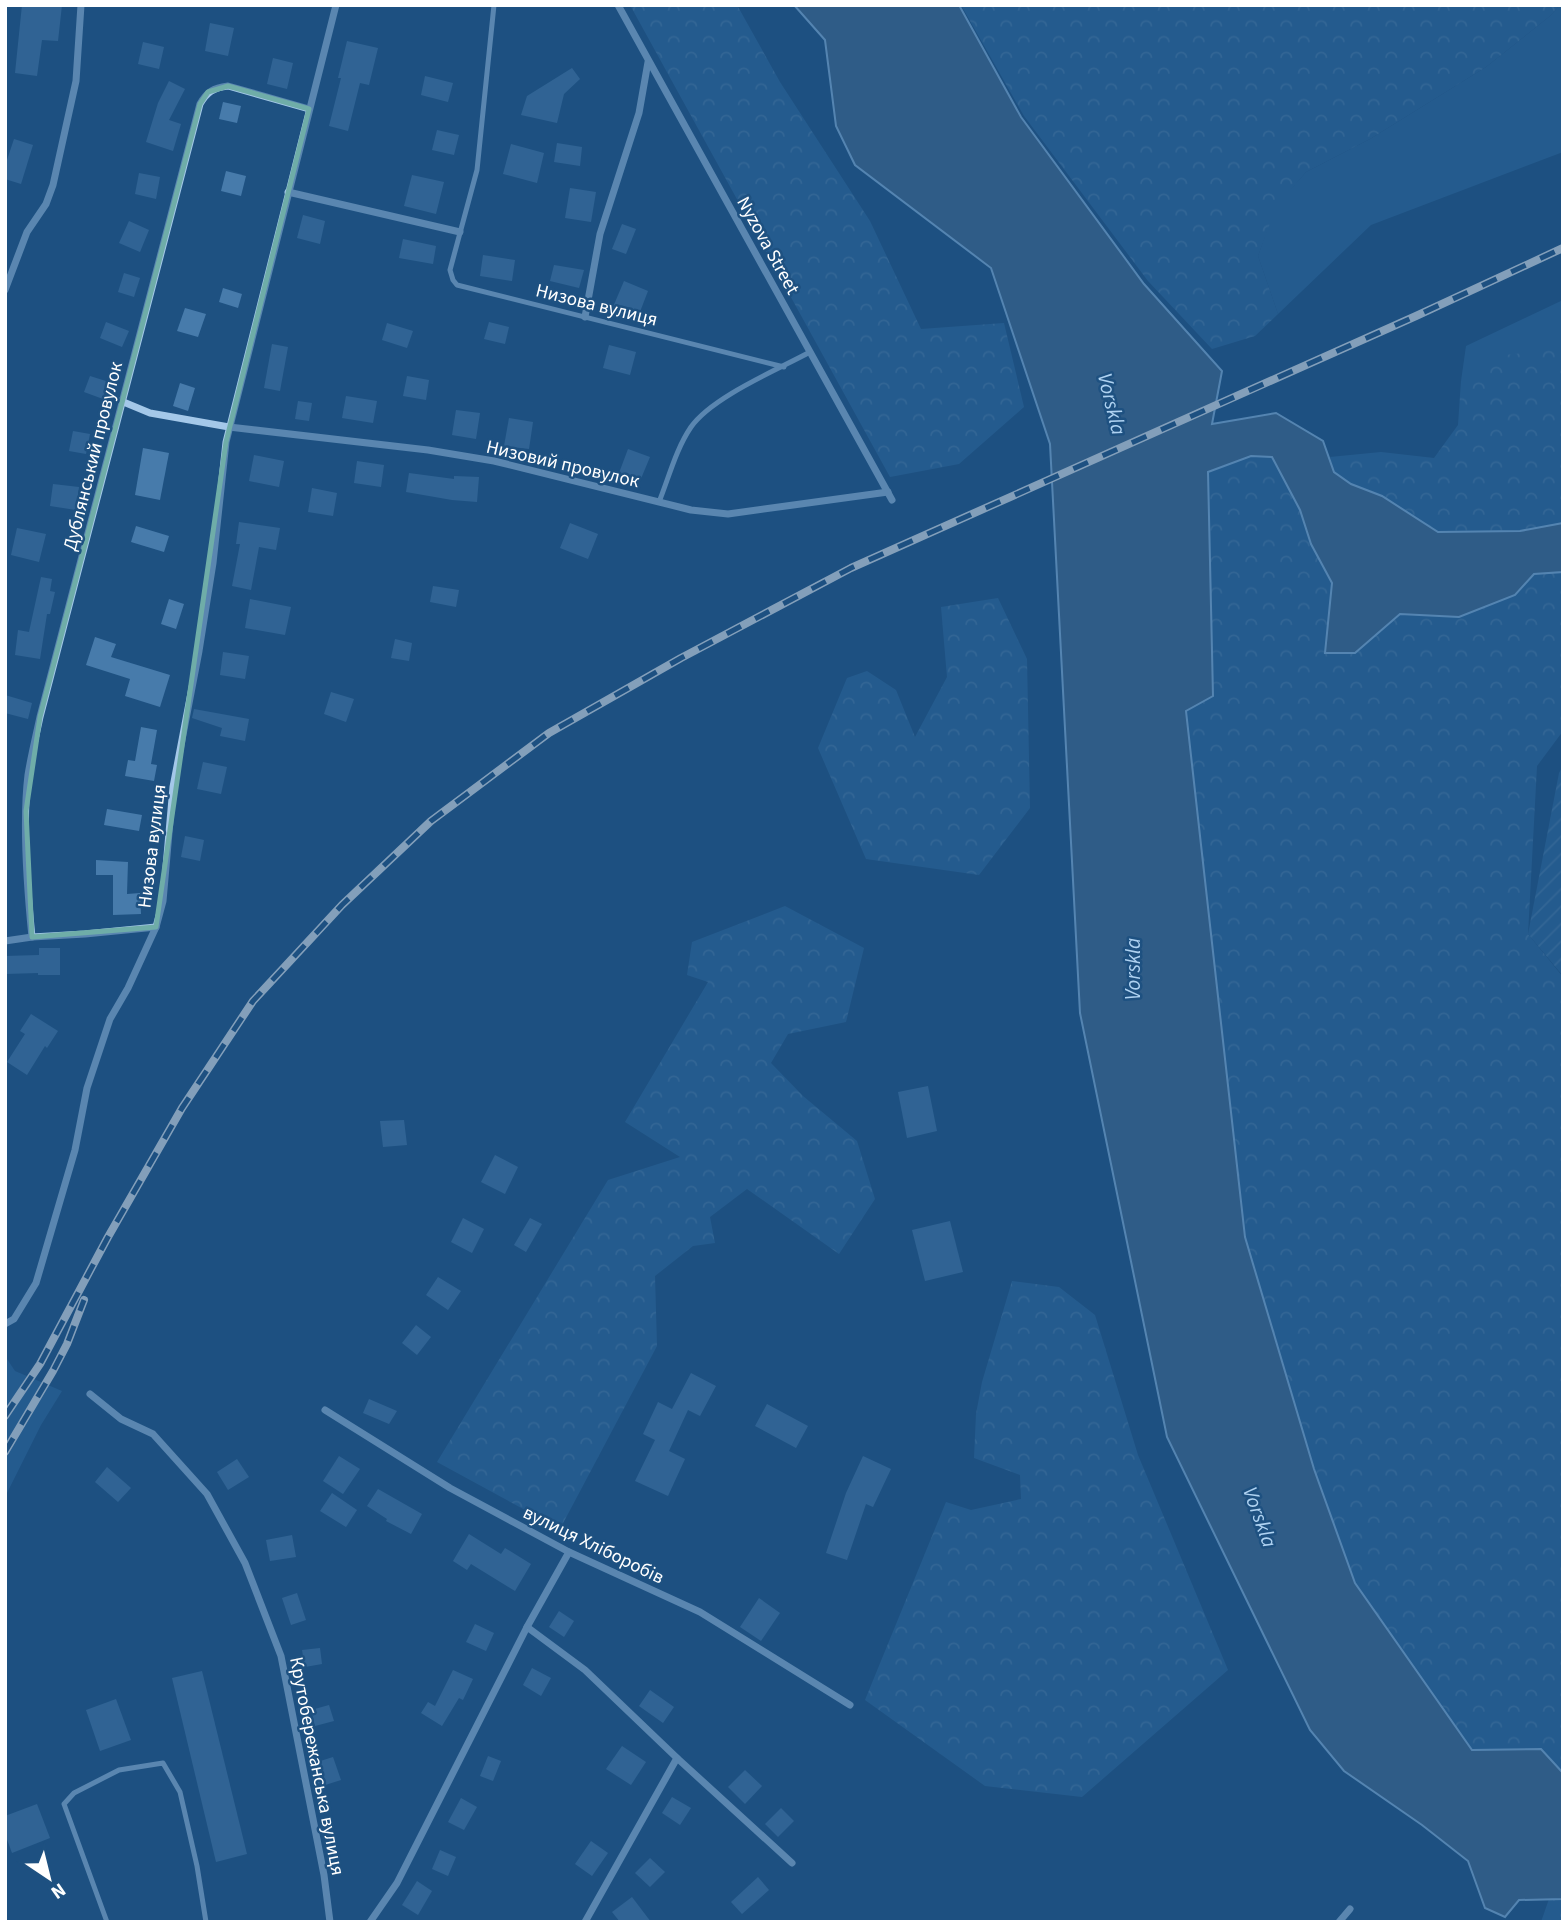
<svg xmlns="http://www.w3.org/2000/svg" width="1568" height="1927" font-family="'Source Sans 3',sans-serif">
	<defs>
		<pattern id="forest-crowns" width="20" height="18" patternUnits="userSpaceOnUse" patternTransform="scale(1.75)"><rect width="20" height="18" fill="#2e699e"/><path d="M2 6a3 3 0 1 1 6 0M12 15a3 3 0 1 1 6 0" fill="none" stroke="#4d80ad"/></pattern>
		<pattern id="garden-furrows" width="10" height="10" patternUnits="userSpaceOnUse" patternTransform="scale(1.75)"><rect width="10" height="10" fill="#2e699e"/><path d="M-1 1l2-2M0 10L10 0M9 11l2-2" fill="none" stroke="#4d80ad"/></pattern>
	</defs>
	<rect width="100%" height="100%" fill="#1e5181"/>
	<!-- grass -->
	<g fill="#2e699e">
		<path d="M1560,5h3v147l-192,73 -93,89 -20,-58 17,-49 31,-35 64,-33 116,-72 64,-51z"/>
		<path d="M1563,300v50h-11l-91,31 5,-35z"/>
		<path d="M5,1356l10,15 47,20 -21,34 -36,72z"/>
	</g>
	<!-- forest -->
	<g fill="url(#forest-crowns)">
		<path d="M630,5h107l43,77 90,139 51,108 83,-6 20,84 -65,57 -69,13z"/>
		<path d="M961,5h599l-10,11 -64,51 -116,72 -64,33 -30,35 -18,49 20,58 -23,22 -43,13 -64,-68 -124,-165z"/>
		<path d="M1552,350h11v173l-43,8 -82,1 -56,-36 -31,-12 -17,-12 -4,-15 51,-5 53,6 24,-33 3,-44 34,-25z"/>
		<path d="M1251,456l21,1 28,53 11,34 21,39 -7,69 30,1 45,-39 59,3 55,-22 20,-21 29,-2v159l-26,35 -9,168 35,43v796l-23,-24 -68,1 -117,-167 -41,-114 -69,-232 -59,-526 27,-16 -5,-222z"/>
		<path d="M998,598l29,61 3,149 -51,67 -113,-16 -48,-111 29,-70 20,-7 29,19 19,47 32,-60 -6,-70z"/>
		<path d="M785,906l79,42 -18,74 -58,12 -17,29 32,33 54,45 18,58 -36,55 -92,-65 -37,28 5,26 -22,3 -38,30 2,70 -97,183 -123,-67 171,-282 72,-23 -55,-35 83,-140 -21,-7 5,-33z"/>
		<path d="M1012,1281l47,6 36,28 43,140 90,215 -146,127 -97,-11 -120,-86 81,-198 25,8 50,-11 -1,-24 -46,-17 2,-44 6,-32z"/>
		<path d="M1549,1899h14v23h-22z"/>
	</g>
	<!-- garden -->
	<path fill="url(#garden-furrows)" d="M1563,766v210l-35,-42 31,-161z"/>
	<!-- water -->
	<path fill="#466b8e" stroke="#97c4eb" stroke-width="2" d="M794,5h165l62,112 123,167 78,87 -10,53 64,-11 47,28 11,31 17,12 31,12 56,36 82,-1 43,-8v49l-29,2 -19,21 -56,22 -59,-3 -45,39h-30l7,-70 -21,-39 -11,-34 -28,-53 -21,-1 -43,16 5,224 -27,15 59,526 69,232 41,114 117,167 69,-1 22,24v126l-44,1 -14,17 -20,-9 -17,-47 -46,-36 -78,-54 -34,-41 -143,-293 -87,-424 -30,-569 -59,-176 -136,-103 -19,-39 -11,-86z"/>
	<!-- building -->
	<g fill="#477bab">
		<path d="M22,5h40l-4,36 -16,-1 -5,36 -22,-3z"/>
		<path d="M210,23l24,5 -6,28 -23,-5z"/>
		<path d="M347,41l31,7 -9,37 -9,-2 -12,48 -19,-5 12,-48h-3z"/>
		<path d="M143,42l21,5 -5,22 -21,-5z"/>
		<path d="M273,58l20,5 -6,26 -20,-5z"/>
		<path d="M572,68l8,11 -16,15 -7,29 -36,-8 6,-19z"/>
		<path d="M425,76l28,7 -5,19 -27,-7z"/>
		<path d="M169,81l16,8 -16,31 12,4 -8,27 -27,-9 12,-39z"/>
		<path d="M223,102l18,4 -4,17 -18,-4z"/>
		<path d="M437,130l22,5 -5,20 -22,-5z"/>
		<path d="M14,139l19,6 -12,39 -16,-5v-13z"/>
		<path d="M557,143l25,4 -2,19 -26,-4z"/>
		<path d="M511,144l33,9 -7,30 -34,-9z"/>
		<path d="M226,171l20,5 -5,20 -20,-5z"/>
		<path d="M139,173l21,4 -4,22 -21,-5z"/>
		<path d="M412,175l32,7 -8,32 -32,-8z"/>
		<path d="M570,188l26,4 -5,30 -26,-4z"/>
		<path d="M303,215l22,6 -5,23 -23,-6z"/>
		<path d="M129,221l20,9 -9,22 -21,-9z"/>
		<path d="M622,224l14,5 -10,25 -14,-5z"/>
		<path d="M403,239l33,7 -3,18 -34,-6z"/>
		<path d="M483,255l32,5 -3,21 -32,-5z"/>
		<path d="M554,265l30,5 -5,18 -29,-7z"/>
		<path d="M124,273l16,5 -6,19 -16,-5z"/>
		<path d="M624,281l24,10 -10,26 -25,-10z"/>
		<path d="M223,288l19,6 -4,14 -19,-6z"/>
		<path d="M185,308l21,6 -8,23 -21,-6z"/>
		<path d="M106,322l23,9 -7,16 -22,-9z"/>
		<path d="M489,322l20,5 -4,17 -21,-5z"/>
		<path d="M387,323l26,8 -6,17 -25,-8z"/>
		<path d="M272,344l16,3 -8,44 -16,-3z"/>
		<path d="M609,345l27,7 -6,23 -27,-7z"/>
		<path d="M90,376l19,6 -6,17 -19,-7z"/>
		<path d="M407,376l22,4 -3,20 -23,-4z"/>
		<path d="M180,383l15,5 -7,23 -15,-5z"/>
		<path d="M346,396l31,5 -4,22 -31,-5z"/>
		<path d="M298,401l14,2 -3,18 -14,-2z"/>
		<path d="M456,410l24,3 -4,26 -24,-4z"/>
		<path d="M509,418l24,4 -4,27 -25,-3z"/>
		<path d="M73,431l17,3 -4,20 -17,-3z"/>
		<path d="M143,448l26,5 -9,47 -25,-5z"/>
		<path d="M628,449l22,8 -10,24 -21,-8z"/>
		<path d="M254,455l30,6 -5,26 -30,-6z"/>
		<path d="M357,461l27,4 -3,22 -27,-4z"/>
		<path d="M409,473l45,6v-3l25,1 -2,25 -25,-2 -46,-8z"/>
		<path d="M53,484l26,3 -3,23 -26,-4z"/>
		<path d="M312,488l25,5 -4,23 -25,-4z"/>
		<path d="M239,522l41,6 -4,22 -17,-3 -8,43 -19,-4 8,-42h-4z"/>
		<path d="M570,523l28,11 -10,25 -28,-11z"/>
		<path d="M136,526l33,10 -5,16 -33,-10z"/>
		<path d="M17,528l29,6 -7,28 -28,-7z"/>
		<path d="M41,577l11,2 -2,12 5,1 -5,22h-3l-7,45 -25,-4 3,-25 11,2z"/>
		<path d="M433,586l26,4 -3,17 -26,-5z"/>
		<path d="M169,599l15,5 -8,25 -15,-5z"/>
		<path d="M250,599l41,8 -6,28 -40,-7z"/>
		<path d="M95,637l21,7 -5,13 59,18 -10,32 -35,-11 5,-17 -44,-14z"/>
		<path d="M395,639l17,4 -3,18 -18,-3z"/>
		<path d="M223,652l26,4 -4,23 -25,-4z"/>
		<path d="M331,692l23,7 -8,23 -22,-8z"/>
		<path d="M5,695l27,8 -4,16 -23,-6z"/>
		<path d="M194,709l55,10 -4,22 -25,-5 2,-8 -30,-10z"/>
		<path d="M141,727l16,3 -6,34 6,1 -3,16 -29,-5 3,-16 7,1z"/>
		<path d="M203,762l24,5 -6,27 -24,-5z"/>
		<path d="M107,809l35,6 -3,16 -35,-6z"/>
		<path d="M185,836l19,4 -4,21 -19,-4z"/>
		<path d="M96,860l32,2 -1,32 13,-1 1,21 -28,1v-40h-17z"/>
		<path d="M39,948h21v27h-22v-2l-33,1v-18l34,-1z"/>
		<path d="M31,1014l27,17 -11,17 -2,-2 -18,29 -20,-13 18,-28 -5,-3z"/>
		<path d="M928,1086l9,45 -30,7 -9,-46z"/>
		<path d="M404,1120l3,25 -24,2 -3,-26z"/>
		<path d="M495,1155l23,12 -13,27 -24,-12z"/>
		<path d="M463,1218l21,11 -12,24 -21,-11z"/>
		<path d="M530,1218l12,6 -16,28 -12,-7z"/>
		<path d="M950,1221l13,51 -38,9 -13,-51z"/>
		<path d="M438,1277l23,14 -13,19 -22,-15z"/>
		<path d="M416,1325l15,12 -14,18 -15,-12z"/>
		<path d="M691,1373l25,13 -16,30 -12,-6 -19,41 16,8 -17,37 -33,-15 20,-41 -12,-6 15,-32 14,7z"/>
		<path d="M369,1399l28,12 -8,13 -26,-11z"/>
		<path d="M767,1404l41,22 -12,22 -41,-22z"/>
		<path d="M339,1456l21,13 -17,25 -20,-13z"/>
		<path d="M863,1456l28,13 -18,38 -7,-3 -19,56 -21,-7 20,-60z"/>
		<path d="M237,1459l12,18 -21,13 -11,-18z"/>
		<path d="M107,1467l24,21 -13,14 -23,-20z"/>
		<path d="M378,1489l44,25 -11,20 -25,-13 1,-2 -20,-13z"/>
		<path d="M332,1493l25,17 -11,17 -26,-16z"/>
		<path d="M469,1534l32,20 4,-6 26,16 -16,27 -44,-27 -4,6 -14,-9z"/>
		<path d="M292,1535l4,22 -26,4 -4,-21z"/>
		<path d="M297,1593l9,27 -15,5 -9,-27z"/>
		<path d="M759,1598l21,15 -19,28 -21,-14z"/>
		<path d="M559,1611l15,10 -10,16 -15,-10z"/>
		<path d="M475,1624l19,9 -8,18 -20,-9z"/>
		<path d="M320,1648l2,16 -17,3 -3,-17z"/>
		<path d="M532,1668l19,10 -10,18 -18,-11z"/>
		<path d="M453,1670l20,9 -10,21 -4,-2 -17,28 -21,-13 7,-11 7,4z"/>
		<path d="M202,1671l45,183 -31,8 -44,-184z"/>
		<path d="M650,1690l24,17 -11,16 -24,-17z"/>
		<path d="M116,1699l15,41 -31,11 -14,-41z"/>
		<path d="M329,1705l5,16 -19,5 -4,-16z"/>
		<path d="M622,1746l24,16 -15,23 -25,-16z"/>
		<path d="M488,1756l13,5 -8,20 -13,-5z"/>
		<path d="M333,1757l8,23 -22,7 -8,-23z"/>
		<path d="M745,1770l17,16 -17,18 -17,-17z"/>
		<path d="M672,1797l19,11 -11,17 -18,-12z"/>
		<path d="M461,1798l16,9 -13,23 -16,-8z"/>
		<path d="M37,1804l13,34 -38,15 -7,-19v-18z"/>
		<path d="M781,1808l13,13 -16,16 -13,-13z"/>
		<path d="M591,1841l17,12 -16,23 -17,-12z"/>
		<path d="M440,1850l16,7 -8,19 -16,-7z"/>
		<path d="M650,1858l15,14 -15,15 -15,-14z"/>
		<path d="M758,1877l11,13 -27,24 -11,-12z"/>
		<path d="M417,1881l15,10 -14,24 -16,-10z"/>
		<path d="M632,1897l19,25h-31l-8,-10z"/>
	</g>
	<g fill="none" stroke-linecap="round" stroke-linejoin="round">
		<!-- service -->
		<g stroke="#a4c8e9" stroke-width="5">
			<path d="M494,5l-17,165 -27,100 3,10 4,5 327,82"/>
			<path d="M659,502c10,-25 17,-53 32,-75 21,-30 86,-57 119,-75"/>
			<path d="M107,1922l-43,-118 10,-11 45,-23 44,-7 17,29 17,74 9,56"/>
		</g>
		<!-- minor -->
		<g stroke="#a4c8e9" stroke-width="7">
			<path d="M618,5l274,495"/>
			<path d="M288,192l172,40"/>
			<path d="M5,290l22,-58 19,-28 7,-19 23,-104 5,-76"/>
			<path d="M585,317l15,-83 39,-121 9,-51"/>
			<path d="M121,401l29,12 79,14 199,23 66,11 197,49 37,4 160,-22"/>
			<path d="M32,937c-5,-50 -10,-112 -4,-162 3,-19 8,-39 12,-58l160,-613c7,-12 13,-16 28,-18l81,23"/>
			<path d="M5,941l27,-4 53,-3 71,-7"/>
			<path d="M5,1324l9,-5 22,-36 39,-133 12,-62 23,-69 18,-31 28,-61 7,-26 10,-114 26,-136 14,-88 13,-121 110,-437"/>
			<path d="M90,1394l31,25 32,15 54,60 38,69 36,93 43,219 6,47"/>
			<path d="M325,1410l125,78 119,64 131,60 150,93"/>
			<path d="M527,1627l58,43 92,88 115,105"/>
			<path d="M370,1922l27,-39 130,-256 42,-75"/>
			<path d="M585,1922l92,-164"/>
			<path d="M1339,1922l11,-13"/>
		</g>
		<!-- rail casing -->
		<g stroke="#fff" stroke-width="8">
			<g id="rail">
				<path d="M5,1416l35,-52 68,-127 74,-129 71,-107 89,-96 89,-84 118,-88 132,-75 170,-90 565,-252 147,-68"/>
				<path d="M5,1452l48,-81 14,-27 17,-44"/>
			</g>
		</g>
		<!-- rail -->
		<use href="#rail" stroke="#1e5181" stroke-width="5" stroke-dasharray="16" stroke-linecap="butt"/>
	</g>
	<!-- marked area -->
	<path d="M0 0H1568V1927H0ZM228,86l81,23 -83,333 -70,485 -124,10 -6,-126 14,-94 160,-613 8,-12z" fill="#1e5181" fill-opacity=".55" fill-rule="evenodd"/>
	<path fill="none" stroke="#6fada8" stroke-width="5" stroke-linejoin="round" d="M228,86l81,23 -83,333 -70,485 -124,10 -6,-126 14,-94 160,-613 8,-12z"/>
	<g text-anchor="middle" stroke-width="5" stroke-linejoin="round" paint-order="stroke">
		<!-- street labels -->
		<g font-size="19" fill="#fff" stroke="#1e5181">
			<text transform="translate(769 245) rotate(61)" y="7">Nyzova Street</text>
			<text transform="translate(597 304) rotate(14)" y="7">Низова вулиця</text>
			<text transform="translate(92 456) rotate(-76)" y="7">Дублянський провулок</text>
			<text transform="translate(563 463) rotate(13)" y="7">Низовий провулок</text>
			<text transform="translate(151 846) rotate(-83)" y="7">Низова вулиця</text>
			<text transform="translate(594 1544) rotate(26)" y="7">вулиця Хліборобів</text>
			<text transform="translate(318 1766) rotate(79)" y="7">Крутобережанська вулиця</text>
		</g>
		<!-- water labels -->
		<g font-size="21" font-style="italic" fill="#afd2f1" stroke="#1e5181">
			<text transform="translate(1112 404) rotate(76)" y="7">Vorskla</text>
			<text transform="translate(1133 969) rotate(-90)" y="7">Vorskla</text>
			<text transform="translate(1260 1517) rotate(70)" y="7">Vorskla</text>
		</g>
	</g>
	<!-- border -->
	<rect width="1568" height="1927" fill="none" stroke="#ffffff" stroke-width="14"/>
	<!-- north arrow -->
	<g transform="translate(49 1878) rotate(145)" stroke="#1e5181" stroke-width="5" paint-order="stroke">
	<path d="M0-5L12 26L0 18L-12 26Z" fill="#ffffff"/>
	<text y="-10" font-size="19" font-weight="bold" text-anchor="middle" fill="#ffffff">N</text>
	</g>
</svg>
